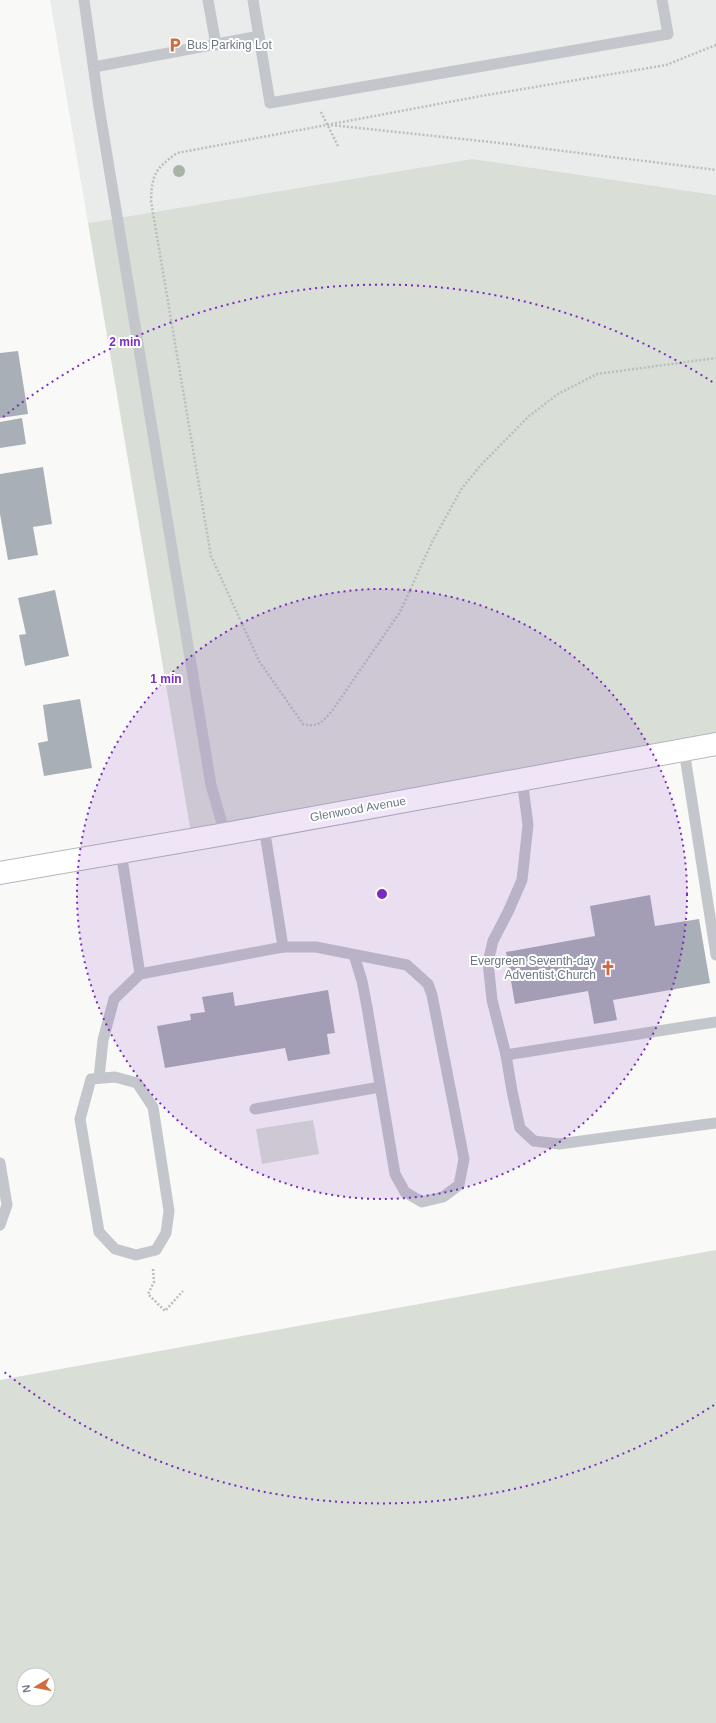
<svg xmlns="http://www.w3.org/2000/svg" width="716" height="1723" font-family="Helvetica,sans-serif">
	<rect width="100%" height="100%" fill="#f9f9f7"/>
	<!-- built -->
	<path fill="#eaebeb" d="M50,0h666v195l-244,-36 -384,64z"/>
	<!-- green -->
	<g fill="#d9ded7" fill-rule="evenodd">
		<path d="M472,159l244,36v549l-524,95 -104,-616z"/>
		<path d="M313,1120l6,34 -57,10 -6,-35z"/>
		<path d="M716,1250v473h-716v-343zM24,1675h24v24h-24z"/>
	</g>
	<!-- building -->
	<g fill="#a9afb6">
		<path d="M18,351l10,63 -28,4v-65z"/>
		<path d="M22,418l4,26 -26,4v-26z"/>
		<path d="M43,467l9,57 -19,3 5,28 -30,5 -8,-46v-40z"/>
		<path d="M55,590l14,66 -44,10 -6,-31 7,-1 -8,-36z"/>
		<path d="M80,699l12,69 -48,8 -6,-33 10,-2 -5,-36z"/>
		<path d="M650,895l5,31 44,-7 11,64 -97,17 4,20 -23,4 -6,-33 -73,13 -9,-52 89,-16 -5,-30z"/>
		<path d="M328,990l7,43 -8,1 3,20 -42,7 -3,-13 -120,20 -8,-42 34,-6 -1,-6 15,-2 -3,-15 31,-5 2,14z"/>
	</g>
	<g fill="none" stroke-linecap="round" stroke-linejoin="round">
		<!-- secondary casing -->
		<g stroke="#b4b8bd" stroke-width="24">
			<path id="secondary" d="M0,873l225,-39 491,-90"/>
		</g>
		<!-- path -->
		<g stroke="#bbbec0" stroke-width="2.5" stroke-dasharray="2 2" stroke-linecap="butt">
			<path d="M716,45l-50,20 -185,31 -304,57c-22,16 -25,21 -26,48l60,355 48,105 44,63c15,4 19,-2 29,-13l68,-99 32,-70 30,-54 19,-23 48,-49 29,-22 39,-20 119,-16"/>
			<path d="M321,112l17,34"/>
			<path d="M331,125l169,18 216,27"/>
			<path d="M153,1269l1,13 -6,12 17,17 18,-20"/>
		</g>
		<!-- lane -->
		<g stroke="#c3c6ca" stroke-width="11">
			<path d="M84,0l15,107 112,678 14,49"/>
			<path d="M208,0l8,45"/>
			<path d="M253,0l17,103 398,-69 -6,-34"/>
			<path d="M94,67l165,-31"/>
			<path d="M684,750l32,205"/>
			<path d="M522,779l6,46 -6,55 -14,32 -15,29 -5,21 4,38 14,55 6,36 8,37 14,13 25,3 157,-21"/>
			<path d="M121,852l19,122 143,-27 -19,-120"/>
			<path d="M283,947h33l91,18 21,19 4,11 32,164 -5,26 -16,12 -21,5 -17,-10 -10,-18 -28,-167 -5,-26 -8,-26"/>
			<path d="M506,1055l210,-33"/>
			<path d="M115,1077l22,6 16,24 16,104 -3,22 -10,17 -20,5 -21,-6 -16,-17 -19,-113 11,-40z"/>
			<path d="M99,1078l4,-38 11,-41 26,-25"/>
			<path d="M255,1109l125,-22"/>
			<path d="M0,1163l7,42 -7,20"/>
		</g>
		<!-- secondary -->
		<use href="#secondary" stroke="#fff" stroke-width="22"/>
	</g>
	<!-- trees -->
	<circle fill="#a9b2a7" cx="179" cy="171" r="6"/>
	<!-- distance rings -->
	<circle cx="382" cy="894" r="305" fill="#7b2cbf" fill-opacity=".12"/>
	<g fill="none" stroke="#7b2cbf" stroke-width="2" stroke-dasharray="2 4">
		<circle cx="382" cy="894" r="305"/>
		<path d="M714 1405A609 609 0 0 1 3 1371M3 417A609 609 0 0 1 714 383"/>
	</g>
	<!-- icons -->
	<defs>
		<g id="parking-bare" transform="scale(1.2)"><path d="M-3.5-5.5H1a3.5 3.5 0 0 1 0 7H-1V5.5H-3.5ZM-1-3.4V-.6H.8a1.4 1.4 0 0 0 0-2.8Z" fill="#d06c40" stroke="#fff" stroke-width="2.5" paint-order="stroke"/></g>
		<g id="church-bare" transform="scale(1.2)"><path d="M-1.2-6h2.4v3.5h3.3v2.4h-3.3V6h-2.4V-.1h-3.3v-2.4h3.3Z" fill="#d06c40" stroke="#fff" stroke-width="2.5" paint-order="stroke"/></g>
	</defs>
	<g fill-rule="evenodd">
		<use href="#parking-bare" x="175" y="45"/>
		<use href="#church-bare" x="608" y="968"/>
	</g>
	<g text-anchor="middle" stroke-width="4" stroke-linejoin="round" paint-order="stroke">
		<!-- poi labels -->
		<g font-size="12" fill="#6c7885" stroke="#fff" text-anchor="start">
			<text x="187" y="49">Bus Parking Lot</text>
			<text x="596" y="965" text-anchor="end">Evergreen Seventh-day<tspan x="596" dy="14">Adventist Church</tspan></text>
		</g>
		<!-- street labels -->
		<g font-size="12" fill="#6c7885" stroke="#fff">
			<text transform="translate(358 809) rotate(-10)" y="4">Glenwood Avenue</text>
		</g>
	</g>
	<circle cx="382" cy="894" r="6" fill="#7b2cbf" stroke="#fff" stroke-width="2"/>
	<g font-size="12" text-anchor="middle" font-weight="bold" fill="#7b2cbf" stroke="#fff" stroke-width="4" stroke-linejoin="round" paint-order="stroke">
		<text x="125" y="346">2 min</text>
		<text x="166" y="683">1 min</text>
	</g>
	<!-- north arrow -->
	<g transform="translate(36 1687) rotate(260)"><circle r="19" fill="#ffffff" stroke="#c4c9ce"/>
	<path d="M0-3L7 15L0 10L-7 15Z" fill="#d06c40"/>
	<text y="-6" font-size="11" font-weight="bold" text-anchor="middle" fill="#6c7885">N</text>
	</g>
</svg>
